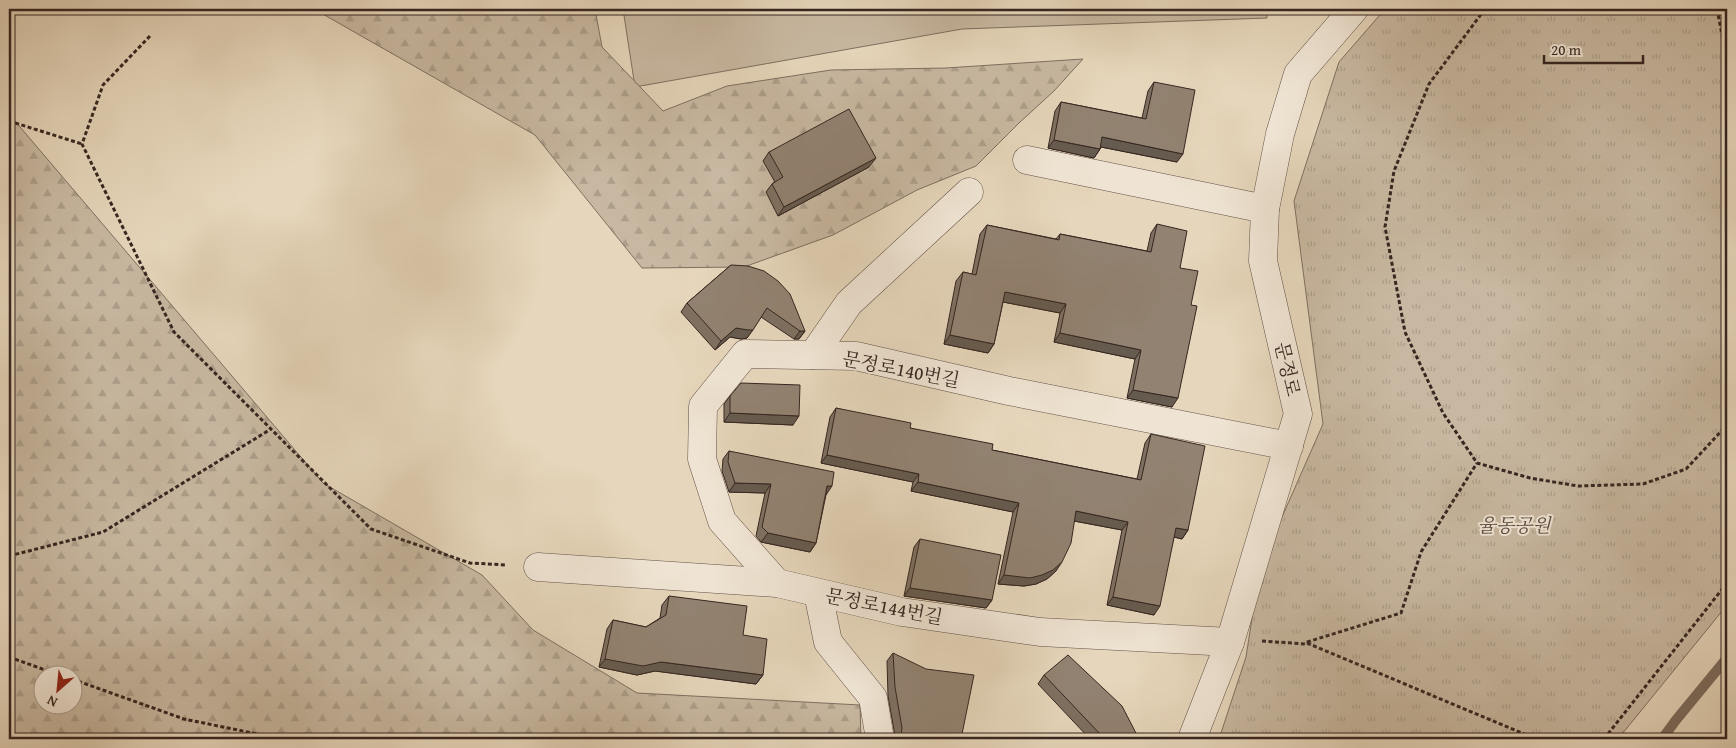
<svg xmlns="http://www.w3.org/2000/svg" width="1736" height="748" font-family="'Gentium Book Plus','Noto Serif KR',serif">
	<defs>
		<pattern id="forest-firs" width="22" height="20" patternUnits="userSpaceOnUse" patternTransform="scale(1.25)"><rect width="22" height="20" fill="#c8b8a1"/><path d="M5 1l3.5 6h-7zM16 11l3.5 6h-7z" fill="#ac9e8a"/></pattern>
		<pattern id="park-tufts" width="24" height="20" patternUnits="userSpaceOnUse" patternTransform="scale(1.25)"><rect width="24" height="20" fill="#c8b8a1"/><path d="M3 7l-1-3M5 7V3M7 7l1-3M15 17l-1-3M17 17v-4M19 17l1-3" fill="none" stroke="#ac9e8a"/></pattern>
	</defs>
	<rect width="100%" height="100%" fill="#e6d6bb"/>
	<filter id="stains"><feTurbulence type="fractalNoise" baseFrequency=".004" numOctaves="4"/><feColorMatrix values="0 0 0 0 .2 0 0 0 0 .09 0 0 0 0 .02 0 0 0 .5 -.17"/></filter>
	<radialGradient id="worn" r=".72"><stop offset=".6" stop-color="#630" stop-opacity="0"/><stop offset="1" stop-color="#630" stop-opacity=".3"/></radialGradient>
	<!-- grass -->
	<path fill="#c8b8a1" stroke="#7f6f61" d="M623,9h644v9l-305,11 -327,58z"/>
	<!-- forest -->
	<g fill="url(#forest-firs)" stroke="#7f6f61" fill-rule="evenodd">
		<path d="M314,9h281l7,38 61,64 64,-25 104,-16 115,-2 137,-9 -29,32 -35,32 -43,43 -59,24 -84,45 -89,32 -102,1 -107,-133z"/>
		<path d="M9,114l314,369 159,92 51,55 104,63 223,12 1,34h-852zM42,676h30v30h-30z"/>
	</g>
	<!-- park -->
	<path fill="url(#park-tufts)" stroke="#7f6f61" d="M1385,9h342v596l-109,134h-399l27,-82 14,-90 63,-143 -29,-223 45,-139z"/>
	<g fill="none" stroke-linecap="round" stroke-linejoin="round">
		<!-- stream -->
		<path stroke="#7c6c5e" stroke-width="10" d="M1662,739l14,-19 51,-62"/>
		<!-- minor casing -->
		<g stroke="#625248" stroke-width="29">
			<g id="minor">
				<path d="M1027,160l238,49"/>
				<path d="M813,355l36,-52 120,-111"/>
				<path d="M538,567l239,16 125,29 138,20 190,10"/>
				<path d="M777,583l-55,-62 -20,-62 1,-53 42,-52 111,2 153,35 280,55"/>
				<path d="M818,593l10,49 45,56 7,41"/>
				<path d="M1192,739l38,-97 68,-228 -35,-153 2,-52 15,-75 18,-60 56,-65"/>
			</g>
		</g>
		<!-- path -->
		<g stroke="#362621" stroke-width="3" stroke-dasharray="4 2.5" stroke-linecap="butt">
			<path d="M1485,9l-56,75 -35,87 -9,56 20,105 38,81 34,50 53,15 48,8 65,-2 43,-15 41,-44"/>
			<path d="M1717,9l10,51"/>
			<path d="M150,36l-47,49 -21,59 92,188 197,197 99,34 37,2"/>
			<path d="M9,121l73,23"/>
			<path d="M9,556l94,-24 168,-103"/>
			<path d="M1262,641l44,3 1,-1 229,96"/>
			<path d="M1307,642l94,-29 20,-61 56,-89"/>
			<path d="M9,657l53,19"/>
			<path d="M72,679l112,40 98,20"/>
			<path d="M1604,739l123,-156"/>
		</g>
		<!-- minor -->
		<use href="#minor" stroke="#efe4d3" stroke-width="28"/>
	</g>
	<!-- wall -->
	<g fill="#7e7061" stroke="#362621">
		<path d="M1154,82l23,80 -76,-15 -1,2 -6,9 -46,-10 7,-37 6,-9 81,16 6,-27z"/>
		<path d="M769,152l100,15 -91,49 -12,-24 6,-8 3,-2 -12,-21z"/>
		<path d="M1157,224l23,44 -8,139 -45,-9 8,-39 -81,-17 6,-29 -57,-11 -9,42 -6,9 -44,-9 12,-63 7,-9 9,2 8,-40 7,-9 69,14 4,-5 87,17 4,-18z"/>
		<path d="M731,265l74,66 -6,8h-5l-33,-22 -14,21 -6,1 -11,-2 -15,13 -34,-38 6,-9z"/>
		<path d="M730,396l63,29 -69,-3v-18z"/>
		<path d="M836,408l156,42 145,29 8,-36 6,-9 37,96 -6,9 -8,-2 -20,78 -47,-10 15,-75 -48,-9 -18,50 -9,8 -11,5 -12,2 -26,-2 15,-72 -102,-21 2,-9 -92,-19 9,-46z"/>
		<path d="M729,451l97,44 -10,48 -6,9 -49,-10 -5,-6 9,-43 -36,-1 -7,-21 1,-12z"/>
		<path d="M920,539l72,61 -6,8 -82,-12 10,-49z"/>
		<path d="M669,596l74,39 20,40 -7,9 -101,-13 -18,4 -38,-8 8,-38 6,-9 33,7 14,-9 2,-13z"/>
		<path d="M893,653l68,86h-66v-3l-7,-40 -1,-35z"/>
		<path d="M1044,675l95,64h-49l-52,-55z"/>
	</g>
	<!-- shaded-wall -->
	<g fill="#665b4f" stroke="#362621">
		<path d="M1102,137l81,17 -6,8 -81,-16z"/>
		<path d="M1054,140l46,9 -6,9 -46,-10z"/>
		<path d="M876,158l-7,9 -91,49 6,-9z"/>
		<path d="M1005,292l61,12 -6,9 -62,-12z"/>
		<path d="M736,328l17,2 -6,8 -6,1 -11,-2 -15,13 6,-9z"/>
		<path d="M800,331h5l-6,8h-5z"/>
		<path d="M1060,333l81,17 -6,9 -81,-17z"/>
		<path d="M950,335l44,9 -6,9 -44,-9z"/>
		<path d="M1133,390l45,8 -6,9 -45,-9z"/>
		<path d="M730,413l69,3 -6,9 -69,-3z"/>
		<path d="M827,455l92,19 -6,8 -92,-19z"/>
		<path d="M918,482l101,21 -6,9 -102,-21z"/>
		<path d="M735,483l36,1 -6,9 -36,-1z"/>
		<path d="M827,486h5l-6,9z"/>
		<path d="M1076,511l52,11 -6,8 -53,-10z"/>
		<path d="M1176,528l12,2 -6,9 -12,-3z"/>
		<path d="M768,533l48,10 -6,9 -49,-10z"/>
		<path d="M1062,562l-6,9 -9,8 -11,5 -12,2 -26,-2 6,-9z"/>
		<path d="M910,588l82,12 -6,8 -82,-12z"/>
		<path d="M1113,597l47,9 -6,9 -47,-10z"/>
		<path d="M605,659l56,3 102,13 -7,9 -101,-13 -18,4 -38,-8z"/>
		<path d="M1101,735l23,4h-26z"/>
	</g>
	<!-- building -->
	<g fill="#928271" stroke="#362621">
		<path d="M1154,82l41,8 -12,64 -81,-17 -2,12 -46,-9 7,-38 85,17z"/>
		<path d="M849,109l27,49 -92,49 -12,-23 11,-7 -14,-25z"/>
		<path d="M1157,224l30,7 -7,37 18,3 -7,34 6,1 -19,92 -45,-8 8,-40 -81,-17 6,-29 -61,-12 -11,52 -44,-9 13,-63 13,3 11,-50 72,15 1,-6 91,18z"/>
		<path d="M731,265l17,1 16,5 14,10 12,13 15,37h-5l-33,-23 -14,22h-5l-12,-2 -15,13 -34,-38z"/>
		<path d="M741,383l59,2 -1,31 -69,-3v-17z"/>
		<path d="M836,408l75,15 -1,5 83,16 -1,6 149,30 10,-46 54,12 -17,84 -12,-2 -16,78 -47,-9 15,-75 -52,-11 -5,32 -9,19 -9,8 -11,5 -12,3 -26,-3 15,-72 -101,-21 1,-8 -92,-19z"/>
		<path d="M729,451l105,21 -2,14h-5l-11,57 -48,-10 -6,-6 9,-43 -36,-1 -7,-21z"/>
		<path d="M920,539l81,16 -9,45 -82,-12z"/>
		<path d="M669,596l78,10 -4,29 24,4 -4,36 -102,-13 -18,4 -38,-7 8,-39 33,7 20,-12z"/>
		<path d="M893,653l33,16 48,6 -13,64h-63l3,-4 1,-7 -7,-41z"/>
		<path d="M1068,655l54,51 17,33h-15l-23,-4 -57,-60z"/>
		<path d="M1011,735l24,4h-25z"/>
		<path d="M1319,737l14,2h-15z"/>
		<path d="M1362,737l15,2h-15z"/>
	</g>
	<g text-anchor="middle" stroke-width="4" stroke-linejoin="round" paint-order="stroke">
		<!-- street labels -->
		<g font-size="19" fill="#362621" stroke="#efe4d3">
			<text transform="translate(901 369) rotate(11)" y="7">문정로140번길</text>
			<text transform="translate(1288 369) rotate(77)" y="7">문정로</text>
			<text transform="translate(884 606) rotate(11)" y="7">문정로144번길</text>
		</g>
		<!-- park labels -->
		<g font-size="19" font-style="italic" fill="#5a4a41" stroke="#efe4d3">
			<text x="1514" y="532">율동공원</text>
		</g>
	</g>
	<!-- margin -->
	<rect width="1736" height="748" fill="none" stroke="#e6d6bb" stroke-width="30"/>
	<rect x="10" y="10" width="1716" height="728" fill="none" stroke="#362621" stroke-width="2.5"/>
	<rect x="15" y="15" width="1706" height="718" fill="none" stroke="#362621"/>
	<!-- north arrow -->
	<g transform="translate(58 690) rotate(207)"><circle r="24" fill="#efe4d3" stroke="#a5988c"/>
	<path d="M0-4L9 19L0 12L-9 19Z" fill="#8f2418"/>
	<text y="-8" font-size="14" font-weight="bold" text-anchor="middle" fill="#362621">N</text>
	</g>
	<!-- scale -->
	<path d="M1544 55v8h99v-8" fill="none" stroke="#362621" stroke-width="2.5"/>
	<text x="1551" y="55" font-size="15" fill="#362621" stroke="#efe4d3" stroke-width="4" paint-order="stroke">20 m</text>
	<rect width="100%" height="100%" filter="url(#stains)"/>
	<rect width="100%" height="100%" fill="url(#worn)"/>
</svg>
